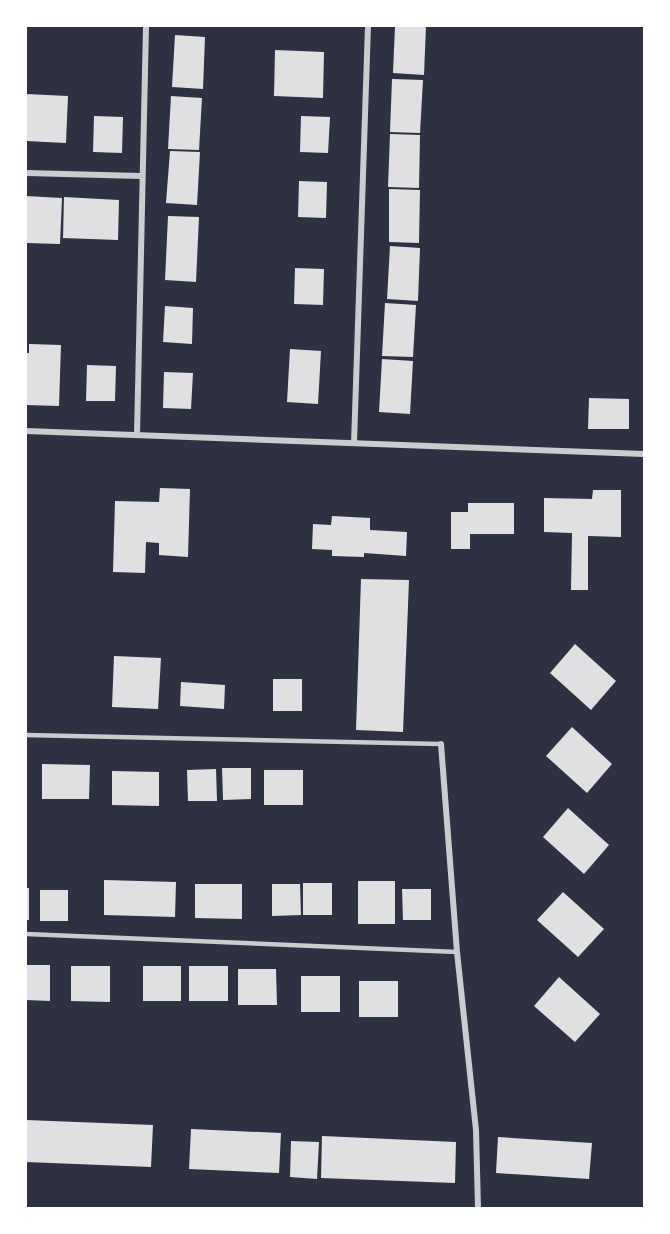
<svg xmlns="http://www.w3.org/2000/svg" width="670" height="1234" font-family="'Fira Sans',sans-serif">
	<rect width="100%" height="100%" fill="#2d3142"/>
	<!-- building -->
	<g fill="#e0e0e3">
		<path d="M395,26h31l-2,49 -31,-2z"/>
		<path d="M175,35l30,2 -2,52 -31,-2z"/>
		<path d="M275,50l49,2 -1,46 -49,-2z"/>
		<path d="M392,79l31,1 -3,53 -30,-1z"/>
		<path d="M26,94l42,2 -2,47 -40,-2z"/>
		<path d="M171,96l31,2 -3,52 -31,-1z"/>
		<path d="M94,116l29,1 -1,36 -29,-1z"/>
		<path d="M301,116l29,1 -2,36 -28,-1z"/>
		<path d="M390,134l30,1 -1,53 -31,-1z"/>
		<path d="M170,151l30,1 -3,53 -31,-2z"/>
		<path d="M299,181l28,1 -1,36 -28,-1z"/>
		<path d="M389,189l31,1 -1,53 -30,-1z"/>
		<path d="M26,196l36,2 -2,46 -34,-1z"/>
		<path d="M64,197l55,3 -1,40 -55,-2z"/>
		<path d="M168,216l31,1 -3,65 -31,-2z"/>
		<path d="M390,246l30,2 -2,53 -31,-2z"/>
		<path d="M295,268l29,1 -1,36 -29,-1z"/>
		<path d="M385,303l31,2 -3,52 -31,-1z"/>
		<path d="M165,306l28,2 -1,36 -29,-2z"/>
		<path d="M29,344l32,1 -2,61 -33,-1v-52h3z"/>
		<path d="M290,349l31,2 -3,53 -31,-2z"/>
		<path d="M382,359l31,2 -3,53 -31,-2z"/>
		<path d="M87,365l29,1 -1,35h-29z"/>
		<path d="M164,372l29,1 -2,36 -28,-1z"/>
		<path d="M589,398l40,1v30h-41z"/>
		<path d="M160,488l30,1 -2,68 -29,-2v-12l-13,-1 -1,31 -32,-1 2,-71 44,1z"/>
		<path d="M593,490h28v47l-33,-1v54h-17l1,-57 -28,-1v-34l48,1z"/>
		<path d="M468,503h46v31h-44v15h-19v-37h17z"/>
		<path d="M332,516l38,2v12l37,2 -1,24 -42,-3v4l-32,-1v-6l-20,-1 1,-25 18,1z"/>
		<path d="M361,579l48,1 -6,152 -47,-2z"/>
		<path d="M575,644l41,37 -25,29 -41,-37z"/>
		<path d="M114,656l47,2 -3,51 -46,-2z"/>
		<rect x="273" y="679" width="29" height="32"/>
		<path d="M181,682l44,3 -1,24 -44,-3z"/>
		<path d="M572,727l40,37 -25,29 -41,-37z"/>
		<path d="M42,764l48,1 -1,34h-47z"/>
		<path d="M222,768h29v31l-28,1z"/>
		<path d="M216,769l1,32h-29l-1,-31z"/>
		<rect x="264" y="770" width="39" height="35"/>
		<path d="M112,771l47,1v34l-47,-1z"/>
		<path d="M568,808l41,37 -25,29 -41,-37z"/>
		<path d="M104,880l72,2 -1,35 -71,-2z"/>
		<rect x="358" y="881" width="37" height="43"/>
		<rect x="303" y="883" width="29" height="32"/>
		<path d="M195,884h47v35l-47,-1z"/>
		<path d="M272,884h28l1,31 -29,1z"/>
		<rect x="26" y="888" width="3" height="32"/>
		<path d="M402,889h29v31h-28z"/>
		<rect x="40" y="890" width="28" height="31"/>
		<path d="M563,892l41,37 -26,28 -41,-37z"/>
		<path d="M26,965h24v36l-24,-1z"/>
		<path d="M71,966h39v36l-39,-1z"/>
		<rect x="143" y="966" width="38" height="35"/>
		<rect x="189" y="966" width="39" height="35"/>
		<path d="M238,969h38l1,36h-39z"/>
		<rect x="301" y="976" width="39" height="36"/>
		<path d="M559,977l41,37 -25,28 -41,-36z"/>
		<rect x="359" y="981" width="39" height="36"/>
		<path d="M26,1120l127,5 -2,42 -125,-5z"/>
		<path d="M191,1129l90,4 -2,40 -90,-4z"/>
		<path d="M322,1136l134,6 -1,41 -134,-5z"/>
		<path d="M498,1137l94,6 -3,36 -93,-6z"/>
		<path d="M291,1141l28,1 -2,37 -27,-2z"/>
	</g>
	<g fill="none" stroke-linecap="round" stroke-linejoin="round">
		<!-- service -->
		<g stroke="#caccd0" stroke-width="4.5">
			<path d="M26,735l415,9"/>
			<path d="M26,934l431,18"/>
		</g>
		<!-- minor -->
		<g stroke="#caccd0" stroke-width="6">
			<path d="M26,173l115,3"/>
			<path d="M26,431l618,23"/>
			<path d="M137,435l9,-409"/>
			<path d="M354,443l14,-417"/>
			<path d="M441,744l16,208 19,178 2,78"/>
		</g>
	</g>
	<!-- border -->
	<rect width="670" height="1234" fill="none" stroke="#ffffff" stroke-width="54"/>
</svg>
